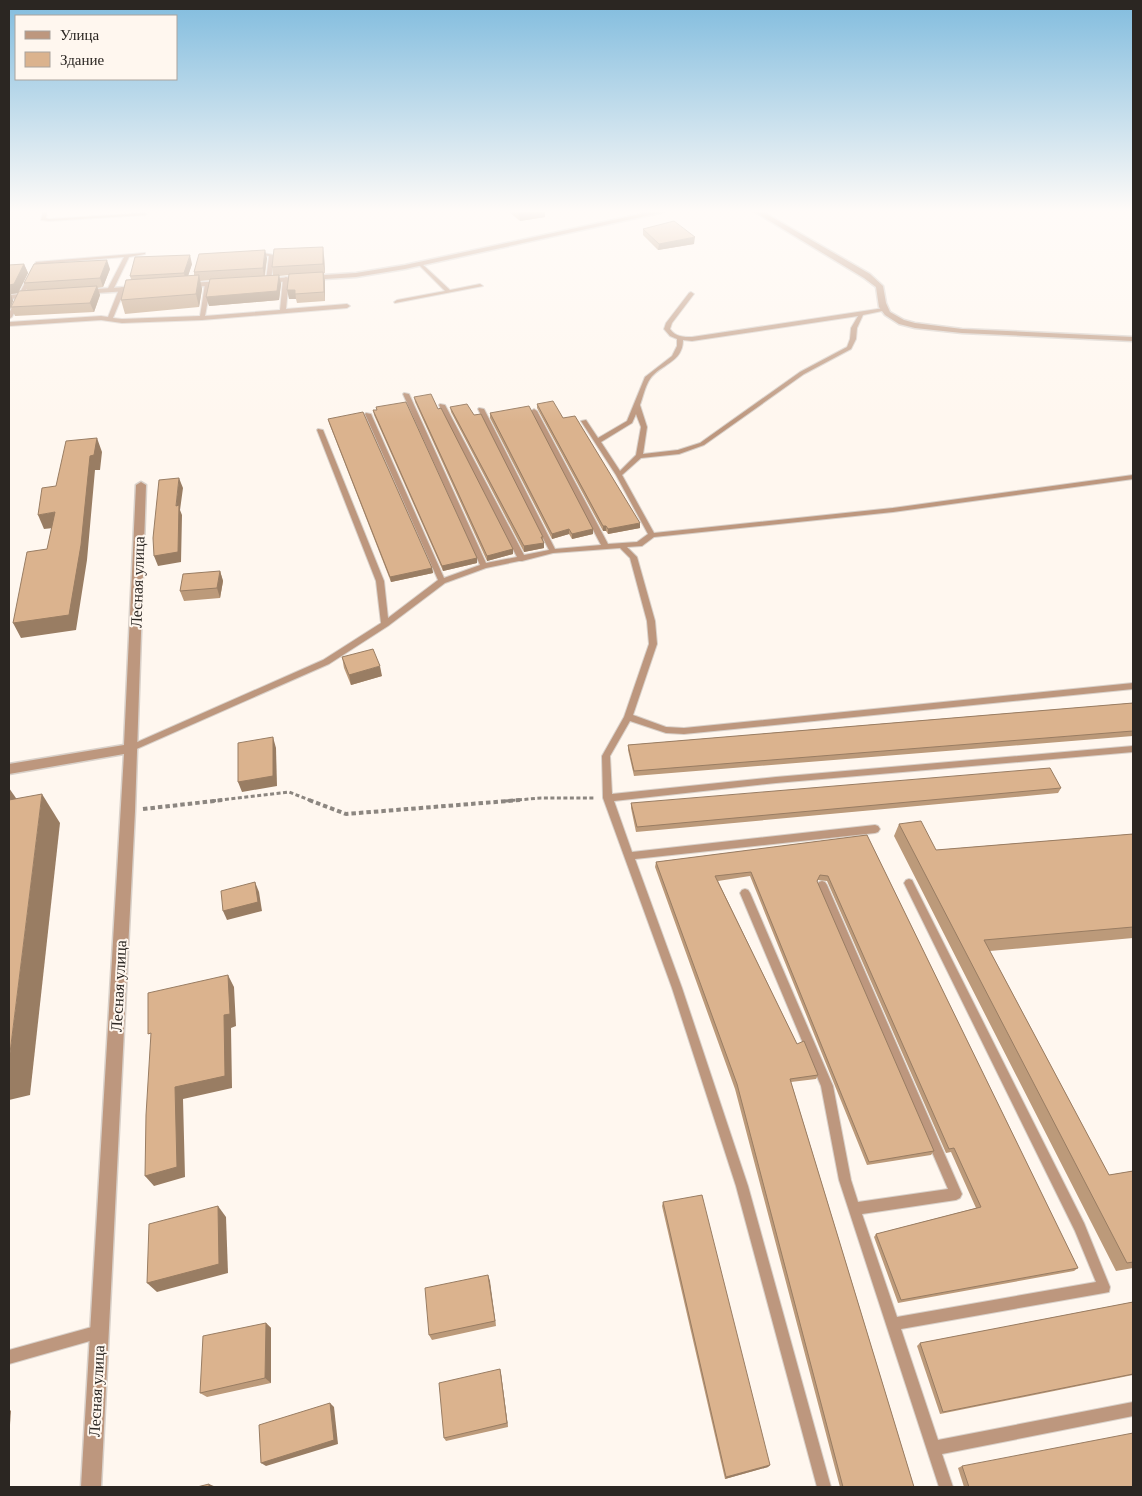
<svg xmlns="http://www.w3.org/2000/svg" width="1142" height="1496" font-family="'Times New Roman',serif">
	<rect width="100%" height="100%" fill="#fff7ef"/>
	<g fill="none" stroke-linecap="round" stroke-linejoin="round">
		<!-- service casing -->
		<g stroke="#d9d1ca" stroke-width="2">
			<g id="service">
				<path d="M43,212h4l-1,6 3,1 96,-6 2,1 -2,1 -96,6 -8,-1z"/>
				<path d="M252,251l22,4 -3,26 -5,-1 3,-24 -17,-3z"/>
				<path d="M145,253v1l-16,3 -16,33 -3,2 -3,-2 17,-33 -84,7 -28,53 -3,2v-6l27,-51z"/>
				<path d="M421,263l29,27 30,-6 3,2 -88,17 -1,-1 3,-2 48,-9 -26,-26v-1z"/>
				<path d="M286,277l3,2 -3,30 61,-5 3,2 -3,2 -145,12 -80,3 -21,-3 -92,6v-4l92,-6 7,1 11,-28 3,-2 3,2 -12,29 9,1 78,-3 5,-32 3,-2 3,2 -6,32 75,-6 3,-31z"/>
				<path d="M691,292l3,2 -22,29 -2,6c6,8 13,8 22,8l192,-29 3,2 -24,5 -6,13 -1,11 -5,10 -47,25 -100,71 -25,9 -38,4 -19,17 32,58 239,-25 240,-33v4l-240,33 -239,25 -12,9 -15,1 10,10 18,64 2,23 -24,71 33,12 18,1 449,-45v6l-449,45 -18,-1 -36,-12 -20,35 2,38 164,-17 357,-31v6l-357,31 -162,18 18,51 243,-27 3,1 2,3 -2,3 -3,1 -240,26 47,129 66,198 83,301h-14l-81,-301 -64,-198 -69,-190 -1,-42 22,-39 25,-73 -2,-23 -17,-63 -10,-10 -67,5 -31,8h-3l-33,7 -41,15 -57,43 -59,38 -197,87 -3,1 -4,-3 1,-2 197,-87 58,-37 -5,-42 -59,-151 1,-1 5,1 61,151 4,37 50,-38 -73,-166 1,-1 5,1 73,164 36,-13 -77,-171 1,-1 5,1 77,169 31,-6 -78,-152 1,-1 5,1 79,150 25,-5 -71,-141 1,-1 5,1 71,140 46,-4 -70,-134 3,-2 3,2 71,133 29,-2 11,-8 -32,-59 -35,-54 5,-1 12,18 29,-17 18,-44 27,-21 5,-10v-7l-7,-3 -6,-7 2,-6 23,-30zM858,316l-7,12 -1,11 -3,8 -47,25 -100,71 -22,7 -35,4 4,-27 -7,-22c3,-8 5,-19 10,-26 10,-15 33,-16 33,-39l9,1zM636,414l5,13 -5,28 -16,16 -19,-29 31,-19z"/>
				<path d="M909,879l3,1 172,343 26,64 -1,5 -5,1 -203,36 37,111 195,-38v14l-191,38 11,33h-14l-100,-307 -18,-94 -81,-193 2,-3 3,-1 3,1 2,3 83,193 18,94 7,22 90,-13 -131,-304 2,-3 3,-1 3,1 2,3 135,309 -2,4 -4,2 -94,14 35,103 199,-35 -21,-51 -171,-348 2,-3z"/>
				<path d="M99,1325l5,2 2,5 -2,5 -95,27v-14z"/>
			</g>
		</g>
		<!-- minor casing -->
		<g stroke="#d9d1ca" stroke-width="3">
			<g id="minor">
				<path d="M650,212h14l-259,57 -49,8 -93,6 -4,-2 4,-2 93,-6 49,-8z"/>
				<path d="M755,212h8l107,62 13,12 3,17 4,9 14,8 11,3 47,6 171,8v4l-171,-8 -47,-5 -16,-4 -14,-9 -6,-8 -3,-20 -12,-9z"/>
				<path d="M226,281l4,2 -1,2 -43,2 -4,-2 4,-2z"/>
				<path d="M141,286l4,2 -1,2 -63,4 -4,-2 4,-2z"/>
				<path d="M34,293l4,2 -1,2 -28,2v-4z"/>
				<path d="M141,482l5,3 -11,326 -34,676h-20l43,-733 -115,20v-10l115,-19 12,-260z"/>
			</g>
		</g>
		<!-- path-far1 -->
		<g stroke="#8c8680" stroke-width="3" stroke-dasharray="4 2.5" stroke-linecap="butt">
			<path d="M212,801l77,-9 23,9"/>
			<path d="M505,801l36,-3h53"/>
		</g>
		<!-- path -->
		<g stroke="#8c8680" stroke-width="4" stroke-dasharray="4.5 3" stroke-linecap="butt">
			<path d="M309,800l37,14 174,-14"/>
			<path d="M143,809l80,-9"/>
		</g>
		<!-- service -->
		<use href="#service" fill="#bd977e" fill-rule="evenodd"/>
		<!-- minor -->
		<use href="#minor" fill="#bd977e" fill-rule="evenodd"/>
	</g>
	<!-- wall -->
	<g fill="#bc9a7a">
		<path d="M509,212h36v5l-25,4z"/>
		<path d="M643,229l51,15 -36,6 -15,-15z"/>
		<path d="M324,256l1,17h-1l1,8v20l-28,2 -1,-4h-7v-24l-10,1 2,8 -2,16 -70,6 1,-26 -10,1 2,8 -3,18 -74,7 -4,-14 10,-21 -1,-3 62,-12 -4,12h6v-4l73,-14 -2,18 8,-1 -1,-8z"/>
		<path d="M24,264l4,9 -10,20 -7,1 2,7 -2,5 16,-16 -3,-7 86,-14 -7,18 -6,1 3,7 -6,17 -79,4 -4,-9 -2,5v-47z"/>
		<path d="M414,397l99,152v5l-26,7 -72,-159z"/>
		<path d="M537,404l26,14 77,110 -32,6 -2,-3h-3l-66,-123z"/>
		<path d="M376,407l101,151v5l-34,8 -69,-156 -1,-5h4z"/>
		<path d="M450,407l93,130 1,11 -20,4 -73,-140z"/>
		<path d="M490,413l103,121 -21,5 -3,-5 -17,5 -62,-121z"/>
		<path d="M328,419l104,149 1,5 -42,9 -62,-159z"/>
		<path d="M220,571l3,10 -3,17 -36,3 -4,-10z"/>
		<path d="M342,657l40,19 -31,9 -7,-17z"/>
		<path d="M1133,703v33l-499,40 -6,-26v-5z"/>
		<path d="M1061,788l-3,5 -422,39 -5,-24v-5z"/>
		<path d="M899,824l37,26 197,-16v104l-143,13 119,224 24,-4v97l-17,3 -222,-435z"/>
		<path d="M867,835l211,433 -4,3 -176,32 -24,-66 2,-3 100,-26 -25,-56 -5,1 -119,-272 -9,-1 -1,2 117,269 -3,4 -64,10 -117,-289 -32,5 79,163 21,31 -2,4 -25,3 123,405h-74l-105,-398 -80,-222 1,-5z"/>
		<path d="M663,1202l107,263 -2,2 -43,12 -63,-273z"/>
		<path d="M488,1275l8,51 -64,14 -3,-5z"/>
		<path d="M1133,1302v73l-193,39 -23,-68 3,-3z"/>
		<path d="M266,1323l5,5v55l-64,14 -7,-4z"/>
		<path d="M501,1374l7,53 -62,14 -2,-3z"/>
		<path d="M962,1466l171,21h-169l-6,-19z"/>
	</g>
	<!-- shaded-wall -->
	<g fill="#997d63">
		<path d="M523,212h22v5l-25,4 -1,-8z"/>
		<path d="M695,237l-1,7 -36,6 1,-6z"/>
		<path d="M323,247l1,9 1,17 -2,-9z"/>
		<path d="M265,250l2,8 -3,19 -1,-9z"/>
		<path d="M190,255l2,9 -6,18 -2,-9z"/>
		<path d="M107,260l3,9 -7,18 -3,-9z"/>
		<path d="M24,264l4,9 -10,20 -7,1 2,7 -4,11v-27z"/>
		<path d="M323,272l2,9v20l-1,-9z"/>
		<path d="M199,275l3,14 -3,18 -3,-13z"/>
		<path d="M279,275l2,9 -2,16 -70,6 -3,-9z"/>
		<path d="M97,286l3,9 -6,17 -4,-9z"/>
		<path d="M287,290h8l1,9h-7z"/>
		<path d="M97,438l5,14 -2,18h-5l-8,90 -11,70 -55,8 -8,-15 77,-167z"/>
		<path d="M179,478l4,10 -3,22 2,5 -1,47 -23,4 -4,-10 22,-50z"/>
		<path d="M55,512l7,15 -18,2 -6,-14z"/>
		<path d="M640,523v5l-32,6v-5z"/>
		<rect x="603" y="526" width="3" height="5"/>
		<path d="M569,529v5l-17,5v-5z"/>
		<path d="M593,529v5l-21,5v-5z"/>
		<path d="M544,543v5l-20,4v-6z"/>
		<path d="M513,549v5l-26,7v-5z"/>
		<path d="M477,558v5l-34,8 -1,-5z"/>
		<path d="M432,568l1,5 -42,9 -1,-5z"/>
		<path d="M220,571l3,10 -3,17 -3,-10z"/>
		<path d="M380,666l2,10 -31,9 -2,-10z"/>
		<path d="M273,737l3,11 1,38 -35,6 -4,-10z"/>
		<path d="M9,788l9,13 -9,31z"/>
		<path d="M42,794l18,29 -30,272 -21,5v-39z"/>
		<path d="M255,882l4,10 3,19 -35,9 -4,-9z"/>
		<path d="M228,975l6,12 2,39 -5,2 1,60 -49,11 2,78 -31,9 -9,-10 30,-89 49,-72z"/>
		<path d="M218,1206l8,11 2,56 -71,19 -10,-9z"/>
		<path d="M488,1275l2,6 6,45 -1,-5z"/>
		<path d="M266,1323l5,5v55l-6,-5z"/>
		<path d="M500,1369l1,5 7,53 -1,-4z"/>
		<path d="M330,1403l4,4 4,37 -72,22 -5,-3z"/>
		<path d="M9,1409l2,2 -2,28z"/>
		<path d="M770,1465l-2,2 -43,12 1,-2z"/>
		<path d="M209,1484l7,3h-7z"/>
	</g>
	<!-- building -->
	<g fill="#dbb38e" stroke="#997d63">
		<path d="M674,221l21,16 -36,7 -16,-15z"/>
		<path d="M323,247v17l-51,3 2,-18z"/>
		<path d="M265,250l-2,18 -69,4 5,-18z"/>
		<path d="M190,255l-6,18 -54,3 5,-19z"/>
		<path d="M107,260l-7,18 -76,5 10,-19z"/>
		<path d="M24,264l-10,20 -5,1v-20z"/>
		<path d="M323,272l1,20 -29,2v-4h-8l2,-16z"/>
		<path d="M199,275l-3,19 -75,6 5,-20z"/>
		<path d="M279,275l-2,16 -71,6 4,-18z"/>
		<path d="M97,286l-7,17 -79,4 8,-16z"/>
		<path d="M431,394l7,15 3,-1 72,141 -26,7 -73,-159z"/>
		<path d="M553,401l10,17 12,-2 65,107 -32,6 -2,-3h-3l-66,-122z"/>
		<path d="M406,402l71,156 -35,8 -69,-156h4l-1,-3z"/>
		<path d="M467,404l7,11 7,-1 62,123h-2l3,6 -20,3 -74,-139z"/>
		<path d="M529,406l64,123 -21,5 -3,-5 -17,5 -62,-121z"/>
		<path d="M363,412l69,156 -42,9 -62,-158z"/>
		<path d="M97,438l-3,17 -4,1 -9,89 -12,70 -56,8 14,-71 20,-3 8,-37 -17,3 4,-27 14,-2 10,-45z"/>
		<path d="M179,478l-3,28 3,-1 -1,47 -24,4 -1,-18 6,-58z"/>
		<path d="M220,571l-3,17 -37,3 3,-17z"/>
		<path d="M373,649l7,17 -31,9 -7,-18z"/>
		<path d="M1133,703v28l-499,40 -6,-26z"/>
		<path d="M273,737v39l-35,6v-39z"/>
		<path d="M1050,768l11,20 -424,39 -6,-24z"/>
		<path d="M42,794l-33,267v-261z"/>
		<path d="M921,821l15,29 197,-16v93l-149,13 125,235 24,-4v91l-6,1 -228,-439z"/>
		<path d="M867,835l211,433 -177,32 -25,-66 105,-27 -27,-59 -5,1 -121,-273 -8,-1 -3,6 117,270 -65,11 -118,-290 -36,4 82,168 7,-3 14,34 -28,4 124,408h-71l-106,-403 -81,-222z"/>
		<path d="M255,882l3,20 -35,9 -2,-20z"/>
		<path d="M228,975l2,39 -6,1 1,61 -50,11 2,80 -32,9 1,-61 5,-82 -3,1v-41z"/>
		<path d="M702,1195l68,270 -44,12 -63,-275z"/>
		<path d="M218,1206l1,58 -72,19 2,-59z"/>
		<path d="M488,1275l7,46 -66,14 -4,-47z"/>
		<path d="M1133,1302v72l-190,38 -23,-69z"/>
		<path d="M266,1323l-1,55 -65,15 3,-57z"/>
		<path d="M500,1369l7,54 -63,15 -5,-55z"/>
		<path d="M330,1403l4,37 -73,23 -2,-38z"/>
		<path d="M1133,1433v54h-164l-7,-21z"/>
		<path d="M209,1484v3h-12z"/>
	</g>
	<!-- sky -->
	<linearGradient id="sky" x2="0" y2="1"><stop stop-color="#81bcde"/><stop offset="0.5" stop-color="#fffbf8"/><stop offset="1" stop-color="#fffbf8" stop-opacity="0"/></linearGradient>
	<rect width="1142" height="422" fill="url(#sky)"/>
	<g text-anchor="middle" stroke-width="4" stroke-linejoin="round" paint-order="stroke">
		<!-- near-street labels -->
		<g font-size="16" fill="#2b2622" stroke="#fff7ef">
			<text transform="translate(137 582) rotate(-88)" y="6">Лесная улица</text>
			<text transform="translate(118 986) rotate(-87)" y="6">Лесная улица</text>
			<text transform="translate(96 1391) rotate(-87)" y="6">Лесная улица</text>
		</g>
	</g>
	<!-- border -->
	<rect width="1142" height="1496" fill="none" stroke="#2b2622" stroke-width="20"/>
	<!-- legend -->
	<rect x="15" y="15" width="162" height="65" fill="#fff7ef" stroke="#aaa39d"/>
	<rect x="25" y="31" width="25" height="8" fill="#bd977e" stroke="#aaa39d"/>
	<text x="60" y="40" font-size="15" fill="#2b2622">Улица</text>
	<rect x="25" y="52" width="25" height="15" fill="#dbb38e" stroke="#aaa39d"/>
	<text x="60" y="65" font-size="15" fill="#2b2622">Здание</text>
</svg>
